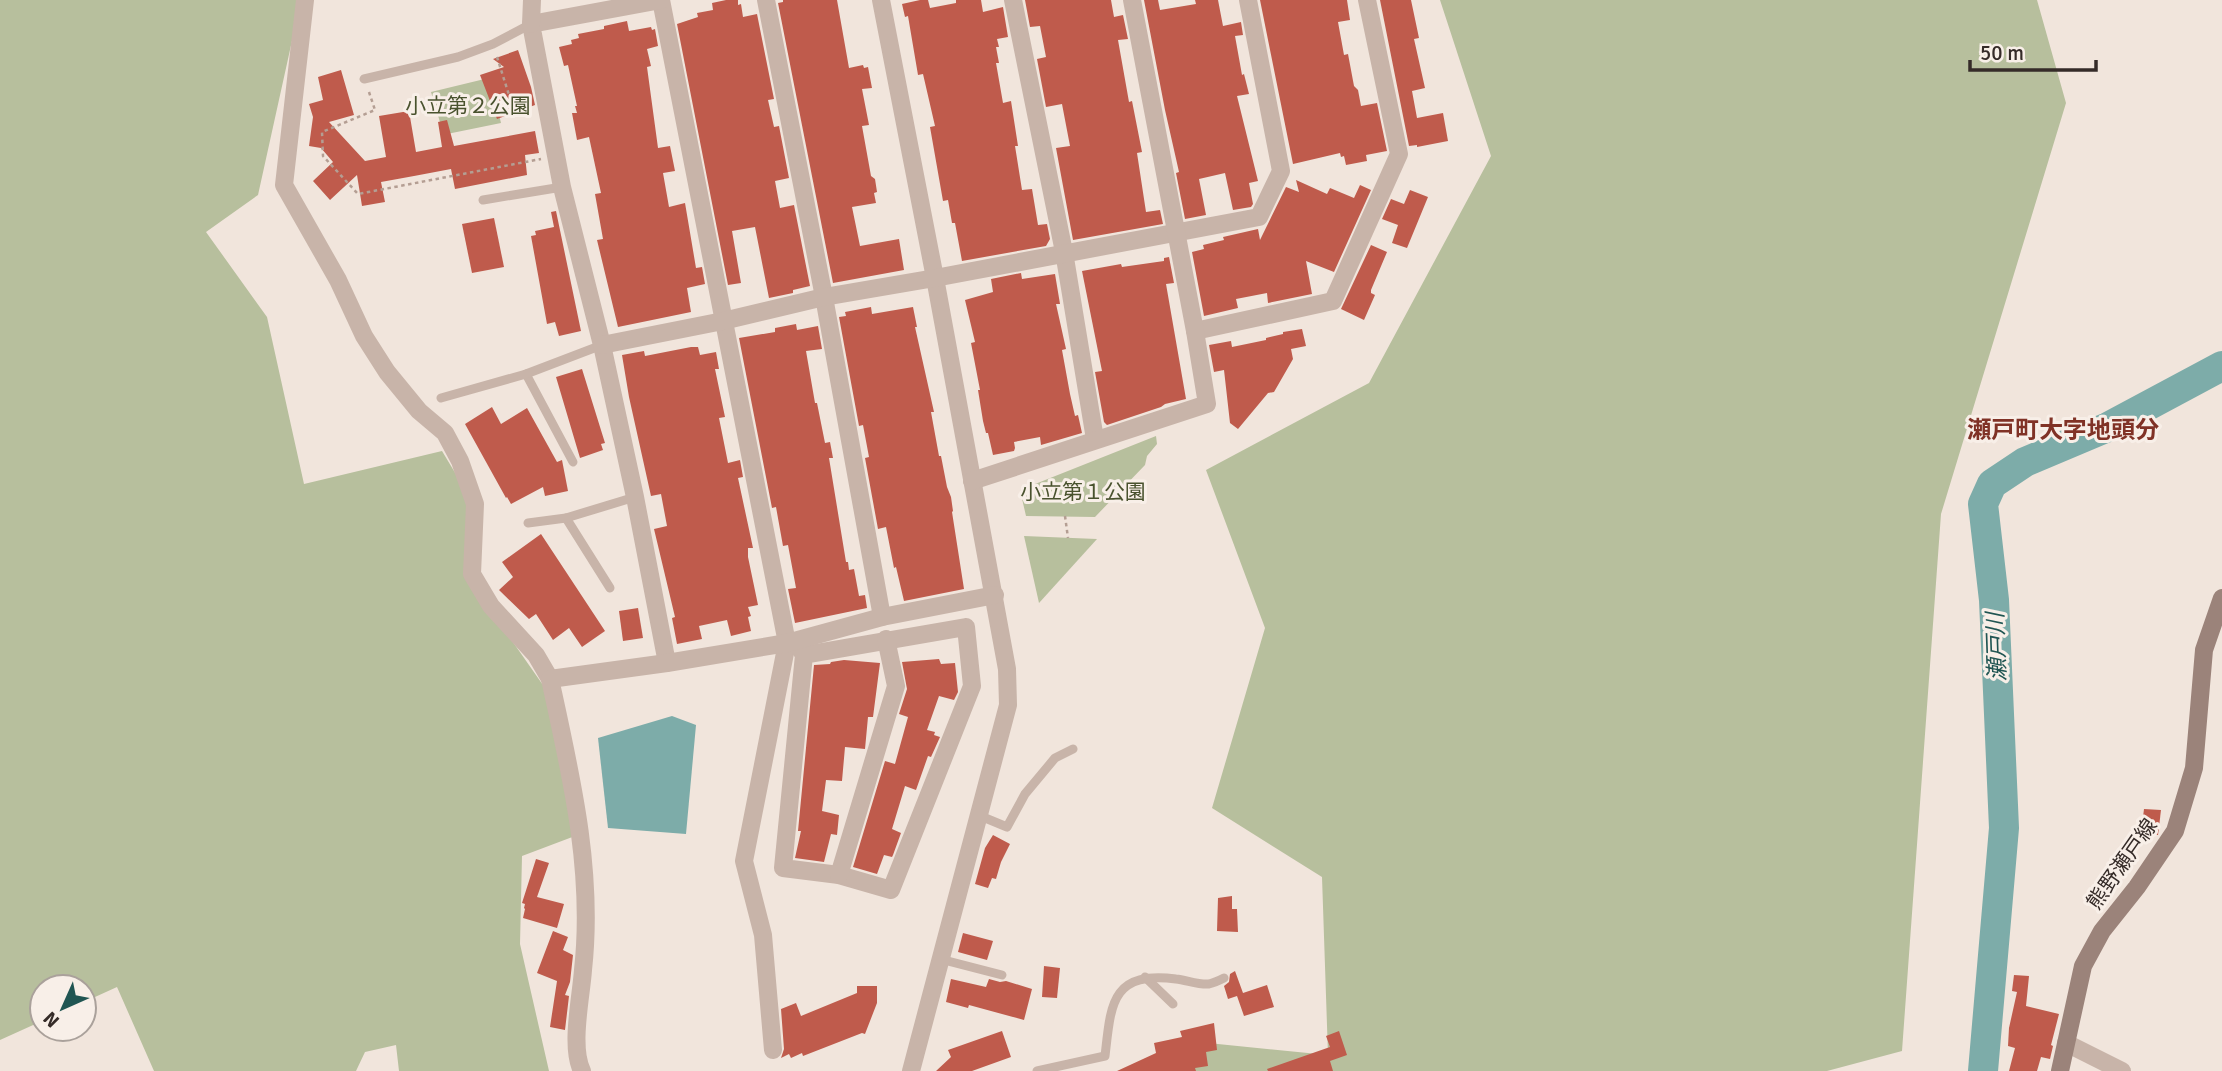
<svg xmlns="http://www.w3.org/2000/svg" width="2222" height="1071" font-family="Signika,'Noto Sans JP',sans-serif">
	<rect width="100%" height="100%" fill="#f1e5dc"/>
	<!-- green -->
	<g fill="#b7bf9d">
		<path d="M0,0h301l-43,195 -52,37 61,85 37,167 138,-33 30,50 4,88 83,119 16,128 -53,20 -2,88 29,127h-150l-3,-26 -31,7 -9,19h-202l-37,-84 -33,15v-15h-42v34l-42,19z"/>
		<path d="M1440,0h597l29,103 -125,411 -39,537 -75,20h-640l21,-28 120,12 -6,-178 -110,-69 53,-180 -59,-158 163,-87 122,-227z"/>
		<path d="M497,76v30l4,17 -54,11 -5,-5 -11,-37z"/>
		<path d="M1156,436l1,8 -10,12 -2,9 -50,52 -69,-1 -6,-26z"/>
		<path d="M1024,536l73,3 -58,64z"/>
	</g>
	<!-- water -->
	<path fill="#7daca9" d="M672,716l24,9 -10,109 -78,-6 -10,-90z"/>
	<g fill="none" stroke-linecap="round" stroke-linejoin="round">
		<!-- river -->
		<path stroke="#7daca9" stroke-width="30" d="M1983,1071l21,-243 -10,-228 -11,-96 9,-20 33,-22 83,-35 114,-61"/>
	</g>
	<!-- building -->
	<g fill="#bf5b4c">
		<path d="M726,0h12v5l3,-1 2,13 14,-3 17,85 -6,1 6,27 5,-1 10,52 -14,3 5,27 14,-3 16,81 -17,4v3l-24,5 -14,-71 -23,4 9,52 -13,2 -51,-261 21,-7 -1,-4 16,-3 -1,-7z"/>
		<path d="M783,0h54l12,68 14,-3 1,3 4,-1 4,21 -10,1 7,36 -7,1 9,50 4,3 2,13 -3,1 2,10 -24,4 8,39 39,-7 5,31 -71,13 -55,-280 5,-1z"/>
		<path d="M920,0h8l2,8 26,-5v-3h25l2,12 20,-5 5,30 -11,2 2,8h-3l3,16h-3l7,40 8,-2 7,45h-3l7,44 10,-1 6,36 9,-1 3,15 -4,7 -84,15 -7,-38h-3l-4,-23 -5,1 -13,-74 5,-1 -12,-52 -5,1 -10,-59 -3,1 -3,-13z"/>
		<path d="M1025,0h86l3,17 9,-2 5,24 -10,1 11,62 3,-1 10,51 -5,1 9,59 14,-2 3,14 -90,16 -17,-92 14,-2 -8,-42 -16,3 -9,-48 9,-2 -6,-31 -10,1z"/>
		<path d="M1144,0h14l2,10 36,-6 -1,-4h23l5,26 18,-4 2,13 -8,1 7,39 2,-1 5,20 -12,2 21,85 -9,2 4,21 -2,3 -18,3 -8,-37 -26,6 7,36 -21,4 -9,-46 3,-1 -14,-62z"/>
		<path d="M1260,0h87l3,20 -12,2 6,33 4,-1 6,32 4,4 3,16 16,-3 10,48 -21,4 1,6 -21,4 -2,-9 -3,1 -1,-4 -47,11z"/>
		<path d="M1380,0h31l8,38 -5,1 11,49 -13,3 5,27 26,-5 5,28 -31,6v-2l-8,1z"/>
		<path d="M627,21l2,10 22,-4 1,3 3,-1 3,17 -11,3 4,17 -4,1 11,81 12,-2 5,25 -12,2 6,34 16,-4 11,65 6,-1 3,17 -18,4 4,24 -73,15 -21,-87 6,-1 -8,-45 6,-1 -12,-56 -12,3 -5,-27h5l-2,-7h2l-9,-41 -4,1 -5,-19 13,-3 -1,-4 8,-2 -1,-4 26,-5v-3z"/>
		<path d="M518,50l13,37 4,18 -38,14 -17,-44 24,-8 -11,-8z"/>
		<path d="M341,70l13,45 -25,7 36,39 21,-4 -7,-41 30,-5 7,41 26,-5 -4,-25 9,-2 7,26 81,-15 4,22 -14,2 2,20 -72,14 -4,-20 -37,7 -33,6 4,20 -23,4 -5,-31 -27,25 -17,-19 20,-19 -12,-14 -12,-2 4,-29 -4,-13 14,-4 -5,-23z"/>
		<path d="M1296,180l31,14 3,-6 24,10 6,-13 11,5 -37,82 -28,-11 6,33 -44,9 -1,-10 -31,6 2,9 -34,8 -12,-64 12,-3 -1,-4 21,-5 -1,-3 35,-8 2,11 26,-53 13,5z"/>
		<path d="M1410,190l18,7 -21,51 -15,-5 6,-18 -16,-6 9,-20 13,5z"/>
		<path d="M556,211l25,120 -22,5 -4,-14 -8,2 -16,-88 5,-1 -1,-4 19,-4 -3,-15z"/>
		<path d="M494,218l10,49 -32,6 -10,-49z"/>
		<path d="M1371,245l16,7 -16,38v3l4,2 -11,25 -23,-11z"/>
		<path d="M1169,257l5,26 -8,1 20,115 -21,5 -4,3 -54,18 -3,-3 -9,-50 7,-1 -20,-100 39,-7 1,3 42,-6v-3z"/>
		<path d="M1021,273l1,6 33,-5 5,30h-4l10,45 -4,1 8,44 5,22 3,-1 4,18 -41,12 -1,-8 -26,5 1,6 -1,3 -21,4 -5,-22h-2l-3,-12 -5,-31h2l-9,-47 4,-1 -10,-42 28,-8 -2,-13z"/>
		<path d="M871,307l1,7 41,-7 4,20h-2l19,85h-3l8,44h2l6,31 4,10 2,14 -1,1 12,77 -60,12 -8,-34 -2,1 -8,-41 -8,2 -13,-71 4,-1 -6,-32 -4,1 -20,-109 7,-1 -1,-4z"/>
		<path d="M796,324l1,6 21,-4 4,23 -16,2 9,52h2l8,40 5,-1 3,16h-4l17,104h2l1,8 5,-1 5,27 6,-1 2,13 -72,15 -7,-34 8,-1 -8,-43 -5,1 -7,-39 -4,1 -33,-170 36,-6v-4z"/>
		<path d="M1302,329l4,17 -15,3 2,10 -19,33 -6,1 -30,36 -8,-6 -6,-53 -10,2 -5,-27 22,-4 1,6 34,-7v-2l17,-4v-2z"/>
		<path d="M691,347h7l2,8 16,-3 3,17h-4l10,48 -6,1 9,45 12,-3 3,17 -5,1 15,70h-5v9l10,48 -10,2 3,9 -3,1 3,14 -20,5 -4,-16 -28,6 3,13 -25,5 -5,-26 3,-1 -21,-88 13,-3 -6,-32 -10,2 -22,-99 -7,-42 22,-4 1,5z"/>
		<path d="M582,369l23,74 -4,1 2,6 -23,8 -24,-81z"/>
		<path d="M492,407l9,17 26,-16 30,54 5,-2 6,31 -23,5 -2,-9 -32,17 -4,-7 -1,1 -41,-74z"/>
		<path d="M541,534l64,97 -23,16 -13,-19 -16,12 -17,-26 -7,5 -30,-29 14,-13 -11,-15z"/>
		<path d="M638,608l5,30 -20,3 -4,-30z"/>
		<path d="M939,659l2,5 14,-1 3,29 -4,8 -15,-4 -12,34 8,2 -1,3 6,2 -9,20 -3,-1 -12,34 -11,-4 -13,43 9,4 -8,22 -1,2 -8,-2 -7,19 -24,-7 32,-106 10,3 13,-47 -9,-3 8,-25 -5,-27z"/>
		<path d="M844,660l36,3 -7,54h-5l-3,32 -20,-2 -3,34 -16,-1 -4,31 17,4 -2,20 -6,-1 -7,28 -29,-4 6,-27h-3l16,-166 16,-1 1,-2z"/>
		<path d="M2144,809l17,1 -3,25 -17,-1z"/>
		<path d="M993,835l17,9 -9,18 -5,17 -4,-1 -4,10 -13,-4 10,-36z"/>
		<path d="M536,859l13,4 -12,34 27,7 -7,24 -34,-10 2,-9 -1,-1 1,-4 -3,-1z"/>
		<path d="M1232,896v13h5l1,23 -21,-1 1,-33z"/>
		<path d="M553,931l15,6 -5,13 10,5 -3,27 -5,13 4,1 -4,34 -15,-3 7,-46 -20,-8z"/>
		<path d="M963,933l30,8 -6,19 -29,-8z"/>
		<path d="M1044,966l16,2 -3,30 -15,-1z"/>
		<path d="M1235,971l8,22 24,-8 7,22 -30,9 -7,-20 -9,3 -4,-13 5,-4 1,-8z"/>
		<path d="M2014,975l15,1 -3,30 33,8 -8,31 2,1 -3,13 -9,-2 -4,14h-28l6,-23 -7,-2 1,-18 8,-36 -5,-1z"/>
		<path d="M951,979l35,8 3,-8 11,3 6,-1 26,8 -8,31 -55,-15 -1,3 -22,-6z"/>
		<path d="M857,986h20v17l-12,31 -3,-1 -59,23 -1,-3 -11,5 -2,-4 -8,4 3,-9 -3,-40 15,-6 5,13 56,-23z"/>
		<path d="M1214,1023l3,27 -11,2 2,14 -13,2 1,3h-79l39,-18 -2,-10 28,-6 -2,-6z"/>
		<path d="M1002,1031l9,26 -39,14h-36l15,-14 -3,-7z"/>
		<path d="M1339,1031l8,24 -17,6 3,10h-65l-1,-2 63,-22 -4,-11z"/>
	</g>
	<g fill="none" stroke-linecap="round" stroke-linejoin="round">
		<!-- path -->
		<g stroke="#b49e93" stroke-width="2.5" stroke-dasharray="3.5 3.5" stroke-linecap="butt">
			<path d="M497,57l18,57 14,-2"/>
			<path d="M369,92l6,18 -53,22 1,24 35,38 183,-35"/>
			<path d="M1065,516l3,22"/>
		</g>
		<!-- lane -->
		<g stroke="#c8b4a9" stroke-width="9">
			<path d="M364,79l94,-22 35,-13 38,-20"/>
			<path d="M483,200l79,-13"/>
			<path d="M526,374l47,88"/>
			<path d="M441,398l85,-24 76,-29"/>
			<path d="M566,518l44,70"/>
			<path d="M528,523l38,-5 69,-21"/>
			<path d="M978,815l29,12 18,-33 30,-36 18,-9"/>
			<path d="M940,959l62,16"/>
			<path d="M1145,977l28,27"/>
			<path d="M1037,1071l68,-15c6,-52 6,-85 71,-77 10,1 23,6 33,5 4,-1 11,-4 15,-6"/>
		</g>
		<!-- street -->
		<g stroke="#c8b4a9" stroke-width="18">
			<path d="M305,0l-21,185 54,95 26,56 23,36 32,39 26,22 15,28 15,43 -3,70 19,32 45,49 14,24"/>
			<path d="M661,0l126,643 -43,218 19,74 10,115"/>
			<path d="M661,0l-130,24 31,163 40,158 33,152 32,166"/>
			<path d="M766,0l58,297 58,320"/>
			<path d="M881,0l54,278 72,391 1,36 -97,366"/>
			<path d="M1013,0l51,252 31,187"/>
			<path d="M531,24l1,-24"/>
			<path d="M1195,331l138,-30 66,-147 -32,-154"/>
			<path d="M602,345l121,-24 101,-24 111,-19 324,-61 22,-46 -33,-171"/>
			<path d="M972,481l235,-77 -12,-73 -63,-331"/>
			<path d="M795,641l9,14 -21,213 56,7 52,15 81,-204 -6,-59 -162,28"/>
			<path d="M839,875l57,-189 -10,-47"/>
			<path d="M2066,1043l56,28"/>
			<path d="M582,1071c-12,-24 -1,-73 1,-101 11,-99 -12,-195 -33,-291l117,-16 120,-20 95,-26 113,-22"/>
		</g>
		<!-- secondary -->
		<path stroke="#9b837a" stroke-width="18" d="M2060,1071l23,-105 19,-35 35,-44 38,-56 19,-63 10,-118 18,-52"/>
	</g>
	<g text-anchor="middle" stroke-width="6" stroke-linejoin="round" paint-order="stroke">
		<!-- park labels -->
		<g font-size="21" fill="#49522e" stroke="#f8efe8">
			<text x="468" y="113">小立第２公園</text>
			<text x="1083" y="499">小立第１公園</text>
		</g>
		<!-- street labels -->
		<g font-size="21" fill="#352b28" stroke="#f8efe8">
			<text transform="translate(2122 864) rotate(-55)" y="7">熊野瀬戸線</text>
		</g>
		<!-- water labels -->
		<g font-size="23" font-style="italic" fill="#205552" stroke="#f8efe8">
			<text transform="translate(1996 647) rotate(-92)" y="8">瀬戸川</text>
		</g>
		<!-- quarter labels -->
		<g font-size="24" font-weight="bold" fill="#803226" stroke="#f8efe8">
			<text x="2063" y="438">瀬戸町大字地頭分</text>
		</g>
	</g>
	<!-- north arrow -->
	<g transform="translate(63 1008) rotate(225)"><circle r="33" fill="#f8efe8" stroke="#aaa19b" stroke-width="2"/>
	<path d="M0-5L12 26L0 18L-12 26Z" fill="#205552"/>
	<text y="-10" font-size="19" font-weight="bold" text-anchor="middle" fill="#352b28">N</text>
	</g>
	<!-- scale -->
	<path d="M1970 60v10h126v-10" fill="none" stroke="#352b28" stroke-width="3.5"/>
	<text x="1980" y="60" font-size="21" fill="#352b28" stroke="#f8efe8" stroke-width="5" paint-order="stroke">50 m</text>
</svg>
